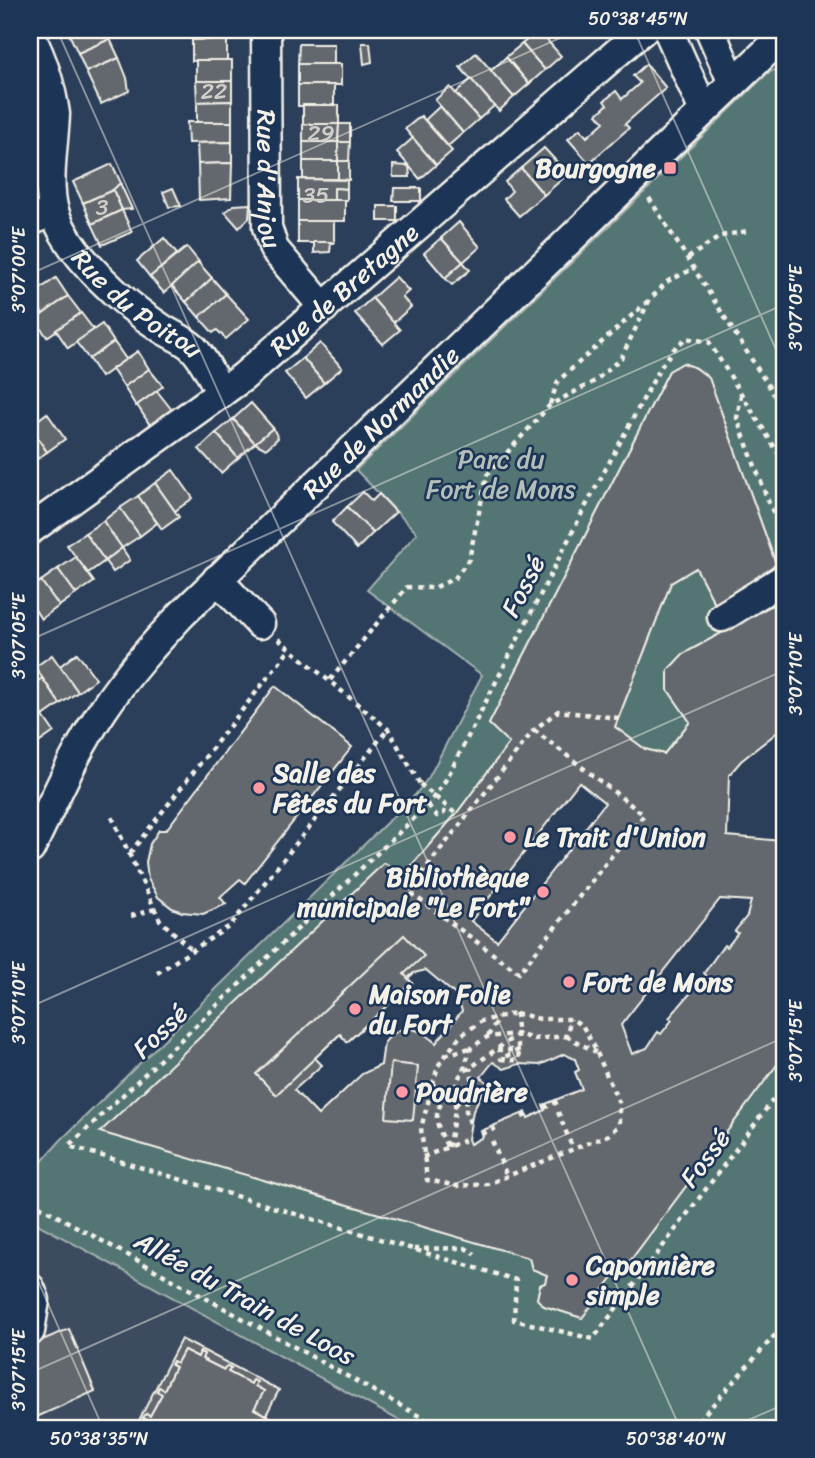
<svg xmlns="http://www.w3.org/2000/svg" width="815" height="1458" font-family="Sriracha,sans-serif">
	<rect width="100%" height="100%" fill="#2b3f5b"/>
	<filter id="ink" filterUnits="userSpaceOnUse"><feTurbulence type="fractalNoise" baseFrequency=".0143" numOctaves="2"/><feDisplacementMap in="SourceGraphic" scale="14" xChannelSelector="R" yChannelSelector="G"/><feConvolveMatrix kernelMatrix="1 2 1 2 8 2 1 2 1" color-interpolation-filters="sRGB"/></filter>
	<g filter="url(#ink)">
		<!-- built -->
		<path fill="#3c4b60" d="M30,1220l19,11 364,197h-383z"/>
		<!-- green -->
		<path fill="#537473" stroke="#a4b2ae" stroke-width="2" d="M785,65v533l-102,56 -15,16v20l22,32 -26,32 -19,-5 -30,-22 56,-144 25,-15 20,38 60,-42 -67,-186 -13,-10 -13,-5 -14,8 -180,353 20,19 -53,71 -51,59 -21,-9 -283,268 428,126 3,11 15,6 -2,8 -5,2 -3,14 8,7 37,11 43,-56h5l155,-207v374h-372l-383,-208v-45l30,-34 355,-346 14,-18 53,-102 -115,-85 50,-57 -61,-63 412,-397z"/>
		<!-- building -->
		<g fill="#62676d" stroke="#f4f1e8" stroke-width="2" fill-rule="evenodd">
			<path d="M80,30h26l4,9 -32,14 -9,-19z"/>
			<path d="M191,30h36v9l-35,1z"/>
			<path d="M538,30l23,26 -16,14 -23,-26z"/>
			<path d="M110,39l9,19 -33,14 -8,-19z"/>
			<path d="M227,39v21l-35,1v-21z"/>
			<path d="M362,43h8l2,19 -8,2z"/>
			<path d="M299,44h35v20h-36z"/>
			<path d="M522,44l23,26 -16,14 -23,-27z"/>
			<path d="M476,53l38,44 -15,14 -39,-44z"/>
			<path d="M506,57l23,27 -15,13 -23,-26z"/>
			<path d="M119,58l8,20 2,13 -28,13 -15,-32z"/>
			<rect x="196" y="60" width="36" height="21"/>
			<rect x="298" y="64" width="43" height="21"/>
			<path d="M646,64l20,24 -41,36 4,4 -40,35 -21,-24 12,-10 7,8 17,-15 -7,-8 10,-9 -3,-4 12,-10 6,8 18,-16 -7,-7z"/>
			<path d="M471,79l23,27 -15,13 -23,-26z"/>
			<path d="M196,81h36v20l-35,1z"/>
			<rect x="298" y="85" width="36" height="21"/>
			<path d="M450,87l29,32 -16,14 -28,-33z"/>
			<path d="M232,101v21h-35v-20z"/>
			<rect x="303" y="105" width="36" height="19"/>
			<path d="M440,106l23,27 -15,13 -23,-26z"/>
			<path d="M421,116l31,35 -16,14 -31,-36z"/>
			<path d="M187,122h45v20l-44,1z"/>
			<path d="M303,124h36l-1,18h-35z"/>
			<path d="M339,124h11v18h-12z"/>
			<path d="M413,138l23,27 -16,14 -23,-27z"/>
			<path d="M232,142v21l-34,1 -1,-21z"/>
			<rect x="303" y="142" width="35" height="19"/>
			<path d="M338,142h12l-1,19h-11z"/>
			<path d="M544,148l24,26 -24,21 -23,-27z"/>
			<rect x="303" y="161" width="35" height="18"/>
			<path d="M338,161h11v19l-11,-1z"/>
			<path d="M232,163l-1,35 -32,2 -1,-36z"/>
			<path d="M112,164l9,19 -8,7 -30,13 -10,-21z"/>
			<path d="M393,165l16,1 1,11h-17z"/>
			<path d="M521,168l23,27 -25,21 -15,-17 8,-8 -7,-9z"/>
			<path d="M298,179l49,1v9l-13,-1v12h-36z"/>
			<path d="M120,183l12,26 -10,1 -9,-20z"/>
			<path d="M173,188l8,18 -12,1 -6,-15z"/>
			<path d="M334,188l13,1v11h-13z"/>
			<path d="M394,188h27v13h-28z"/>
			<path d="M113,190l9,20 -30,14 -9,-21z"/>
			<rect x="298" y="200" width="47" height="21"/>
			<path d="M250,204l-1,14 -10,10 -14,-16 9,-7z"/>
			<rect x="378" y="206" width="19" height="15"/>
			<path d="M122,210l10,22 -30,13 -10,-21z"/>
			<rect x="298" y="221" width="36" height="22"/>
			<path d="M459,222l21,25 -17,15 -22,-24z"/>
			<path d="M164,238l13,16 -27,23 -13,-16z"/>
			<path d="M441,238l22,24 -18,16 -21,-25z"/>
			<path d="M314,242h17l-1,10 -16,1z"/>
			<path d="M187,247l12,15 -35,31 -14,-16z"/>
			<path d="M198,262l14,16 -26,24 -14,-16z"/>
			<path d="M463,262l7,8 -18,15 -7,-7z"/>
			<path d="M30,270l12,18 -12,8z"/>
			<path d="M396,277l13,14 -7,6 9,10 -18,16 -21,-25z"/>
			<path d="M56,278l12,18 -25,18 -13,-18z"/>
			<path d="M212,278l14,16 -27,23 -13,-15z"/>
			<path d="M226,294l23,25 -23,20 -9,-9 -4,3 -14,-16z"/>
			<path d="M68,296l13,17 -34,24 -12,-17z"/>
			<path d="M372,298l28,32 -17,14 -28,-31z"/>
			<path d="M81,313l13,17 -26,18 -12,-18z"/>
			<path d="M102,324l12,18 -25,17 -13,-17z"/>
			<path d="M114,342l12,17 -25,18 -12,-18z"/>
			<path d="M320,343l22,25 -18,15 -21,-25z"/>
			<path d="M138,351l11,18 -25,18 -12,-18z"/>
			<path d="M303,358l21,25 -18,15 -21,-25z"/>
			<path d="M683,363l13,5 13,10 67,186 -60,42 -20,-38 -25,15 -56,144 30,22 19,5 26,-32 -22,-32v-20l15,-16 102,-56v128l-44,35 -12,14 -2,61 55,5 3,-6v219l-155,207h-5l-43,57 -38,-12 -7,-7 3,-14 5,-2 2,-8 -15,-6 -3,-11 -429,-126 284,-269 21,10 51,-59 53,-71 -20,-19 180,-353zM579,782l26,21 -108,138 -26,-20zM720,899l31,2 -4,15 -12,15 3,2 -11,14 -3,-2 -20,28 2,2 -37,43 3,2 -11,14 -3,-2 -11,16 -15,6 -11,-29zM426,970l31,26 5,15 -26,32 -14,-11 -10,-3 -12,1 -10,6 -6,7 -3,22 -19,9 -44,41 -24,-25 28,-25 -7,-7 25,-24 7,8 65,-59 -4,-5 6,-5zM564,1054l11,5 4,11 -4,2 7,17 -39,16 2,5 -17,8 -2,-6 -45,19 2,6 -13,7 -2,-5 5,-28 14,-29 -6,-5 12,-15 11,7 15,-5 21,1z"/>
			<path d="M149,369l14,17 -27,20 -12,-19z"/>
			<path d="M157,391l15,19 -22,15 -13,-20z"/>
			<path d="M251,403l22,25 -18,15 -22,-24z"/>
			<path d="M47,413l18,26 -18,13 -17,-26z"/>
			<path d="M233,419l22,24 -17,15 -22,-25z"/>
			<path d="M30,427l17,25 -17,12z"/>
			<path d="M273,428l5,10 -12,11 -11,-6z"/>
			<path d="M216,433l22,25 -17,15 -22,-24z"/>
			<path d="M173,470l20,28 -18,13 -20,-28z"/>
			<path d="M155,483l24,34 -17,12 -24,-33z"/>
			<path d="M363,492l9,9 7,-7 17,18 -23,21 -26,-26z"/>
			<path d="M138,496l19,27 -17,13 -20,-28z"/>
			<path d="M347,507l26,26 -16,16 -25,-27z"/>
			<path d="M120,508l20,28 -18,12 -19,-27z"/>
			<path d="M103,521l19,27 -17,13 -20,-28z"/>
			<path d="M85,533l20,28 -17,12 -21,-28z"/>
			<path d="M122,548l8,12 -17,12 -8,-11z"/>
			<path d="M76,557l18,25 -18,12 -18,-25z"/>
			<path d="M58,569l18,25 -17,12 -18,-25z"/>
			<path d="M41,581l18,25 -18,13 -11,-17v-13z"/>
			<path d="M77,653l19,26 -18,13 -18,-26z"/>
			<path d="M52,655l26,37 -18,12 -25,-37z"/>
			<path d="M42,678l18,26 -17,12 -13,-18v-10z"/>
			<path d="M275,686l77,61 -107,136 -5,-4 -20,18 6,7 -23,10 -21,-2 -10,-4 -14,-11 -10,-18 -2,-17 4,-18 9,-14h7z"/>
			<path d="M36,706l18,26 -17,12 -7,-10v-23z"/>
			<path d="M404,935l20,21 -20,18 8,9 -65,59 -7,-8 -64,61 -20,-21z"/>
			<path d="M391,1063l27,3 -5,54 -27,-2z"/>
			<path d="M69,1329l26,62 -65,29v-75z"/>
			<path d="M181,1339l98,51 -13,25 -12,-6 10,-18 -9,-5 2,-4 -4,-2 -2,4 -23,-12 3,-4 -4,-2 -3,4 -22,-11 2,-5 -4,-2 -2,5 -14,-7 -7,13 -4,-2 -2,4 4,2 -11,23 -5,-3 -2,4 5,3 -12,22 -4,-2 -3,4 5,2 -4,8h-9z"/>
			<path d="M184,1350l14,7 2,-5 4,2 -2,5 22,11 3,-4 4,2 -3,4 23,12 2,-4 4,2 -2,4 9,5 -10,18 38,19h-148l4,-8 -5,-2 3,-4 4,2 12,-22 -5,-3 2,-4 5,3 11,-23 -4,-2 2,-4 4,2z"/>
		</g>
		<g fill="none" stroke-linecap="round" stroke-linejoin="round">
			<!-- minor casing -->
			<g stroke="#f4f1e8" stroke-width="33">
				<g id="minor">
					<path id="s1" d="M266,30l1,197 7,22 50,59"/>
					<path d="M668,30l36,81"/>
					<path d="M710,30l23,53"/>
					<path id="s2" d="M30,35c13,25 21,51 25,79 -1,29 -9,69 -1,97 13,43 70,93 107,117 10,7 23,11 32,20 12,12 20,31 28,45"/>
					<path d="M30,221l24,-10"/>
					<path id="s3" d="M30,530l213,-153 400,-347"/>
					<path d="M217,579l43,45"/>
					<path d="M722,617l63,-39"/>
					<path id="s4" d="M30,849c23,-46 44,-96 73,-139 23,-35 51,-66 79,-96l480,-463 123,-117"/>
					<path d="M30,1288l5,12 -5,31"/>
				</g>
			</g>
			<!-- path -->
			<g stroke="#f4f1e8" stroke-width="4.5" stroke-dasharray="5 5" stroke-linecap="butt">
				<path d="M649,198l136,214"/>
				<path d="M688,258l33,-22 26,-5"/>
				<path d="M741,395l-4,23 33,88 15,28"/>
				<path d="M550,404l8,-23 90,-80"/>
				<path d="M785,464l-76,-122 -23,-4 -13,12 -13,18 -78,145 -135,265 -19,27 -359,341 447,134 -2,40 79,19 192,-255"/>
				<path d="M278,639l110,90 32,55"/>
				<path d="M330,680l77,-93 27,1 21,-10 14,-19 18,-84 63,-70 45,-24 26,-23 29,-59 18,-18 27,-13"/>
				<path d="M534,730l110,85 -125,158 -111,-82 126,-161 24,-19 60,7"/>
				<path d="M428,805l9,11 7,-3 2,-8"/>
				<path d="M112,817l48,103 32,30"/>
				<path d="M130,853l160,-204"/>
				<path d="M131,916l24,-7"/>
				<path d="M157,973l73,-47 158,-197"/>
				<path d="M516,1013l24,6h31l11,6 12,21 25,57v22l-11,10 -120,49 -31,2 -30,-6 -6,-52 17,-62 22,-30 22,-15z"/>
				<path d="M516,1013l3,50"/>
				<path d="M488,1036l11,-19"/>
				<path d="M566,1036l30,16"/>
				<path d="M497,1050h21l-17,9 18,2"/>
				<path d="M445,1055l25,-7"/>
				<path d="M463,1070l8,-22 16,-11 31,-3 16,5 32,-3 5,-17"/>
				<path d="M434,1085l4,20"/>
				<path d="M456,1105l17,-23 -3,-14"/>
				<path d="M544,1108l18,-8"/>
				<path d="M558,1112l15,37"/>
				<path d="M522,1117l5,-2"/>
				<path d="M470,1123l-4,-12 1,-18 17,-7"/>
				<path d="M482,1134l14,-6"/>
				<path d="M492,1141l15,35"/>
				<path d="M447,1146c-15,-29 -14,-35 7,-59"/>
				<path d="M448,1147c3,-13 6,-27 7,-40 1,-16 -2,-32 15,-39l48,-34"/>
				<path d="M423,1157l45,-18"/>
				<path d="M30,1201l411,227"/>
				<path d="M414,1249l51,-1 10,6"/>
				<path d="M692,1428l93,-104"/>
			</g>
			<!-- minor -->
			<use href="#minor" stroke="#1d3557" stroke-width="28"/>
			<!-- path-bridge -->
			<path stroke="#f4f1e8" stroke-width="4.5" stroke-dasharray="5 5" stroke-linecap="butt" d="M420,784l36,30"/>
		</g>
	</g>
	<!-- ticks -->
	<path fill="none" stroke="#f4f1e8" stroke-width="2" stroke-opacity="0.45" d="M57,30l623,1398M634,30l151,340M30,274l548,-244M30,640l755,-336M30,1007l755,-337M30,1263l73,165M30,1373l755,-336M730,1428l55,-24"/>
	<!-- markers -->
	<g fill="#ff9aa2" stroke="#1d3557" stroke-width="2.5">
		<rect x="663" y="161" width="14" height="14" rx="3.5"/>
		<circle cx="259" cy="788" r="7"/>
		<circle cx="510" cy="837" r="7"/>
		<circle cx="543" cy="892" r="7"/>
		<circle cx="569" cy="982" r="7"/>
		<circle cx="355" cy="1009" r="7"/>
		<circle cx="402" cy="1092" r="7"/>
		<circle cx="572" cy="1280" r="7"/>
	</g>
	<g text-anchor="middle" stroke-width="5" stroke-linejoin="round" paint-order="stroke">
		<!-- number labels -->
		<g font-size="23" fill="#d0cec9">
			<text x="214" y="99">22</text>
			<text x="321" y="141">29</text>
			<text x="316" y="203">35</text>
			<text x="102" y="215">3</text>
		</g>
		<!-- poi labels -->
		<g font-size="26" font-weight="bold" fill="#f4f1e8" stroke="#1d3557" text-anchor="start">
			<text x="656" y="177" text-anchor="end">Bourgogne</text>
			<text x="273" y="782">Salle des<tspan x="273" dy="30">Fêtes du Fort</tspan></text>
			<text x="524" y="846">Le Trait d'Union</text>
			<text x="529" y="886" text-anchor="end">Bibliothèque<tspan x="529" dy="30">municipale "Le Fort"</tspan></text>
			<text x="583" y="991">Fort de Mons</text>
			<text x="369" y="1003">Maison Folie<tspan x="369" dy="30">du Fort</tspan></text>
			<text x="416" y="1101">Poudrière</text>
			<text x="586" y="1274">Caponnière<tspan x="586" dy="30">simple</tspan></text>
		</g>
		<!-- street labels -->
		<g font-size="26" fill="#f4f1e8" stroke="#1d3557">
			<text dy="9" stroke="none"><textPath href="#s1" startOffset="149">Rue d'Anjou</textPath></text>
			<text dy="9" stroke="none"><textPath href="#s3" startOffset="396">Rue de Bretagne</textPath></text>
			<text dy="9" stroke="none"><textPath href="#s2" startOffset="308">Rue du Poitou</textPath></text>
			<text dy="9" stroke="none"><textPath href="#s4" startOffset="558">Rue de Normandie</textPath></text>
			<text transform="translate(523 586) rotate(-63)" y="9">Fossé</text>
			<text transform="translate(160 1031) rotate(-44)" y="9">Fossé</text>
			<text transform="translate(705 1158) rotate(-53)" y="9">Fossé</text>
			<text transform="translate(245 1298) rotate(29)" y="9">Allée du Train de Loos</text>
		</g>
		<!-- park labels -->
		<g font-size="26" fill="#b4bfb9" stroke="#1d3557">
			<text x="501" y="468">Parc du<tspan x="501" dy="30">Fort de Mons</tspan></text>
		</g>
	</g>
	<!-- margin -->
	<rect width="815" height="1458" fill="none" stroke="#1d3557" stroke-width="77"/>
	<rect x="38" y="38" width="738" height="1382" fill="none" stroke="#f4f1e8" stroke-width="2.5"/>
	<g font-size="18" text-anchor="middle" fill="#f4f1e8">
		<text x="638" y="25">50°38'45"N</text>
		<text transform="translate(19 270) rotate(-90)" y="6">3°07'00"E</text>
		<text transform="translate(796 308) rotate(-90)" y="6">3°07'05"E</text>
		<text transform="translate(19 636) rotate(-90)" y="6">3°07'05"E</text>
		<text transform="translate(796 674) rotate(-90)" y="6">3°07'10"E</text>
		<text transform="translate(19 1003) rotate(-90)" y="6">3°07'10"E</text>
		<text transform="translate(796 1041) rotate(-90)" y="6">3°07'15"E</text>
		<text transform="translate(19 1370) rotate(-90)" y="6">3°07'15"E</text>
		<text x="99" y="1445">50°38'35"N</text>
		<text x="676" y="1445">50°38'40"N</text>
	</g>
</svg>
